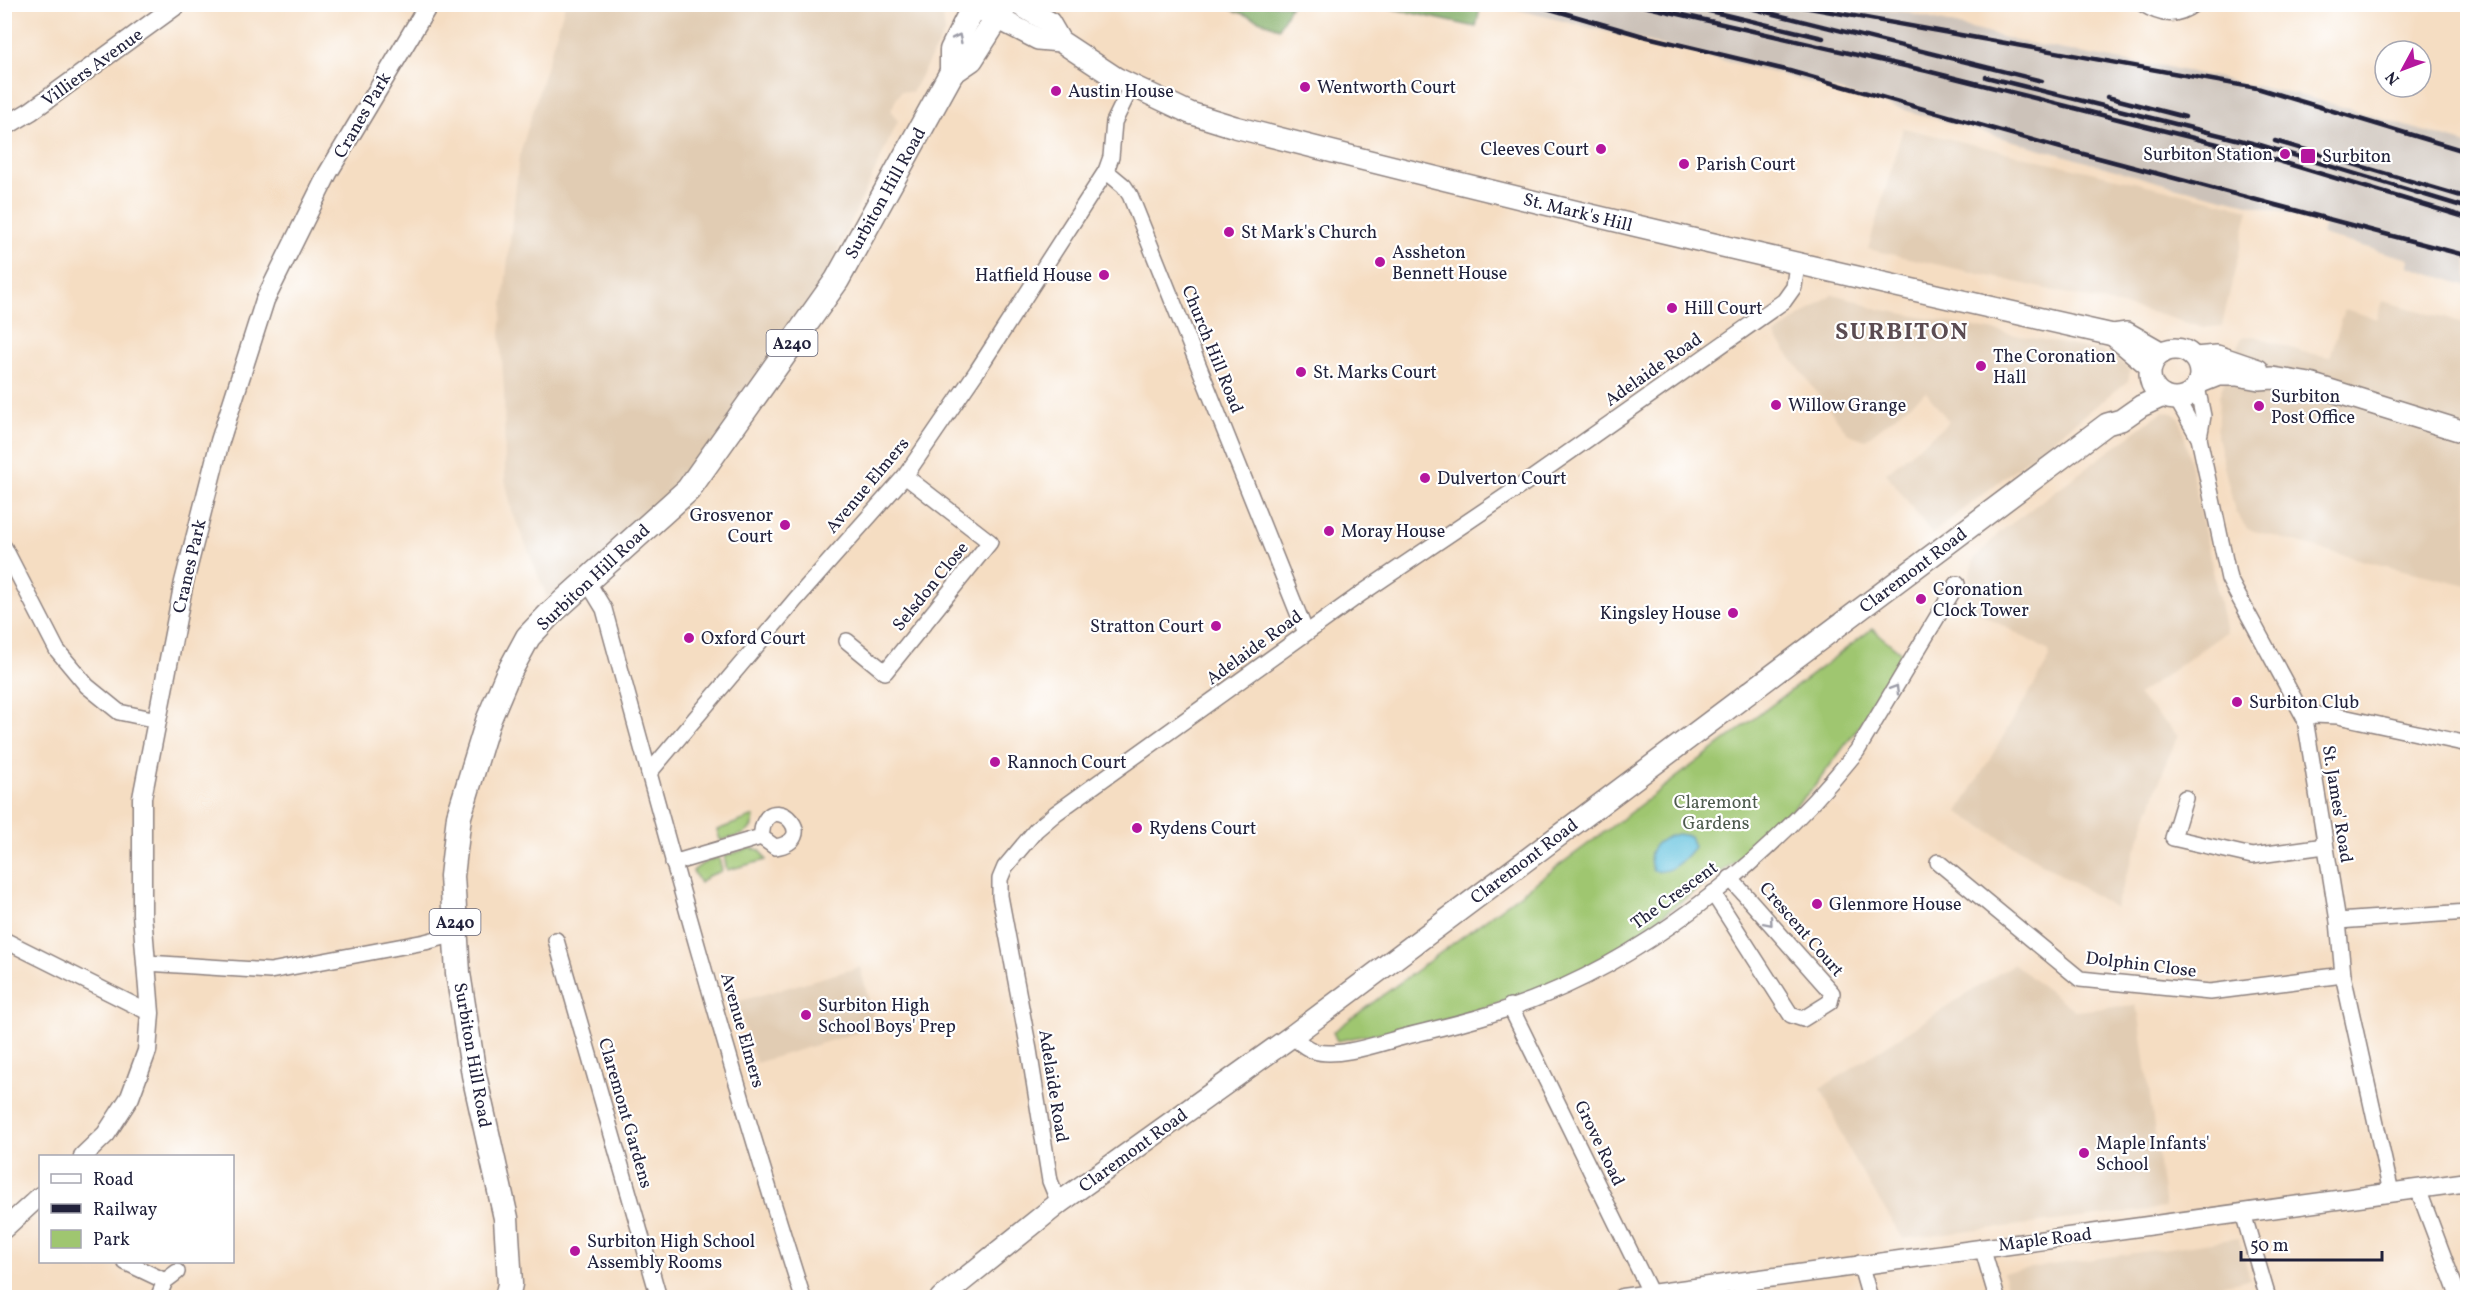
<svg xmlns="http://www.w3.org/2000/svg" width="2472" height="1302" font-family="Vollkorn,serif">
	<rect width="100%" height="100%" fill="#fff"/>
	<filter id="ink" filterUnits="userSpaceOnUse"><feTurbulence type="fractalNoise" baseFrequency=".0167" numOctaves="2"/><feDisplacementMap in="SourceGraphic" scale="12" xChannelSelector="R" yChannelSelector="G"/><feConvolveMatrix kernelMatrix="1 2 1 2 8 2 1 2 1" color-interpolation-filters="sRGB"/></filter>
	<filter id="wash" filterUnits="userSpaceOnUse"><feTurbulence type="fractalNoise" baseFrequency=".008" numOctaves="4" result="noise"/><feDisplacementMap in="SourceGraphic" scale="24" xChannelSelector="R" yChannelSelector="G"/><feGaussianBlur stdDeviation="1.35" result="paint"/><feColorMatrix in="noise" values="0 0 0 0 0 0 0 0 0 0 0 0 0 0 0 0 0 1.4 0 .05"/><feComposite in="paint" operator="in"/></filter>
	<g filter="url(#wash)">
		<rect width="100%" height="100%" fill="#f5ddc2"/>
		<!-- built -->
		<g fill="#e1ccb3">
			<path d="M937,4l5,4 3,24 -33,60 -11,-1 -6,10 -4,10 7,10 -74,159 -134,198 -136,137 -42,-104 -7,-32 -1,-88 -4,-58 19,-176 46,-152z"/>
			<path d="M1903,128l346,81 -27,117 -19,2 -45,-14 -290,-65z"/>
			<path d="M1832,294l24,6 17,8 228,43 19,10 10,10 -2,10 -196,153 -46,-61 63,-51 -23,-30 -61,48 -18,-7 -73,-98z"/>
			<path d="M2383,301l84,23v261l-102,-24 -118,-32 -12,-18 -18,-74 2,-41 23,-59 13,-1 48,16 27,5 15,-48 32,10z"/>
			<path d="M2163,411l10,2 8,7 45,212 -88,63 40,41 -12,27 -51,145 -157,-96 92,-154 -3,-8 -85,-47 12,-44 26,-27z"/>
			<path d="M2013,964l63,47 59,-6 4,10 26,193 -262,31 -53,-86 -29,-65z"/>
			<path d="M860,967l16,60 -120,36 -20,-61z"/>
			<path d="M2239,1238l11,41 -92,18h-148l-7,-25z"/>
		</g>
		<!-- industrial -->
		<path fill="#ccc2b9" d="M1829,4l76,8 112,29 116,22 30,3 152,33 152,45v142l-59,-20 1,-7 -87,-24 3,-11 -27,-8 -137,-33 -386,-110 -277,-68z"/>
		<!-- green -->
		<g fill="#9fc670" stroke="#607456" stroke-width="1.5">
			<path d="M1872,629l33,27 -42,65 -49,66 -58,59 -167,124 -129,47 -123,24 -4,-9 274,-202z"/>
			<path d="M754,816c0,20 -18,21 -34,24l-3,-10z"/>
			<path d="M750,848l10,2 6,10 -39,10 -3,-14z"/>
			<path d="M719,857l3,14 -14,5 -8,7 -7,-12 9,-7z"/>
		</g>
		<!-- forest -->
		<g fill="#7fab62" stroke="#50664e" stroke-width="1.5">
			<path d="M1221,5h70l-12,23z"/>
			<path d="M1375,5h106l-5,22z"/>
		</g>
		<!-- water -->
		<path fill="#60c1de" stroke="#41728c" stroke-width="1.5" d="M1677,834l13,2 4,11c-11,13 -22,27 -41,24 -9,-22 5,-32 24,-37z"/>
	</g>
	<g filter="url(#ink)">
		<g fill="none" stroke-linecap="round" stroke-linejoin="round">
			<!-- minor casing -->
			<g stroke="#8c807e" stroke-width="18">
				<g id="minor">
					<path d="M2143,4c18,11 32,14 51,0"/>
					<path d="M1106,171l18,15 6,9 176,438"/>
					<path d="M2197,387l6,29 -4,22"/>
					<path d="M2176,398l23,40 30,141 76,140 33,202 5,54 48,217"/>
					<path d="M4,547l53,103 30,36 32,26 38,8"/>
					<path d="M587,581l17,28c63,231 126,461 199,689"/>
					<path d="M847,641l38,31 105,-130 -85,-66"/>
					<path d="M2305,719l8,-4 25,1 130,28"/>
					<path d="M649,773l147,-174 109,-123 72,-105 129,-200 5,-14 3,-35 18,-37"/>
					<path d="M2185,798l-12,40 79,18 73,-10"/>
					<path d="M1938,862l142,117 130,13 133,-17"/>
					<path d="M673,863l88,-26 14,10c45,-7 2,-53 -11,-24 -2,3 -2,10 -3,14"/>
					<path d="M1713,893l78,122 12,4 27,-17 2,-9 -102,-115"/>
					<path d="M2338,921l130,-9"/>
					<path d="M4,940l146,73"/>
					<path d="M556,940l103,358"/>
					<path d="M147,963l123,8 155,-29 31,-8"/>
					<path d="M1510,1006l143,292"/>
					<path d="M1292,1036c7,6 13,12 22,15 24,8 69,-9 93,-15 45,-11 92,-22 135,-40 119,-48 235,-145 315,-245l100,-167"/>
					<path d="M2418,1189l41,109"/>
					<path d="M1059,1203l-9,-22 -21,-131 -29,-154v-17l5,-12 31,-37 20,-17 306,-220 172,-116 250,-176 10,-14 3,-24"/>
					<path d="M2243,1213l25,85"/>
					<path d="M1982,1247l15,51"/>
					<path d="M125,1262l40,19"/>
					<path d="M1860,1263l10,35"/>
					<path d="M158,1298l7,-17 12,-9"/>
				</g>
			</g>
			<!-- tertiary casing -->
			<g stroke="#8c807e" stroke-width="21">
				<g id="tertiary">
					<path d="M4,127l27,-16 147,-107"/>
					<path d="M83,1156l23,-22 24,-37 17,-46 3,-38 -8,-99v-116l42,-216 36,-141 45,-141 63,-127 101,-169"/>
					<path d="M4,1229l36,-33"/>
					<path d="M1622,1298l846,-116"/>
				</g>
			</g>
			<!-- secondary casing -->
			<g stroke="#8c807e" stroke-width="24">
				<g id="secondary">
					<path d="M1018,4l31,18 11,19 56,37 74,35 45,14c291,75 584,142 878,208l14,-2 35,20"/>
					<path d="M974,6l64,33 22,2"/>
					<path d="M2113,335l38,32"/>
					<circle cx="2175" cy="374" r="25"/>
					<path d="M2195,358l22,-2 41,14"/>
					<path d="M2198,383l20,-8h19l22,4 14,-1 37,6 158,49"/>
					<path d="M941,1298l118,-95 233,-167 799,-600 16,-12 14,-4 20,-14 22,-10"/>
				</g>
			</g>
			<!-- primary casing -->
			<g stroke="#8c807e" stroke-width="27">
				<g id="primary">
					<path d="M952,72v-22l23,-46"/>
					<path d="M507,1298l3,-14 -4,-66 -32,-143 -16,-102 -6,-97 7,-60 29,-95 19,-45 21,-39 22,-23 138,-124 149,-210 115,-208 19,-13 35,-55"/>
				</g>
			</g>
			<!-- minor -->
			<use href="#minor" stroke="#fff" stroke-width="15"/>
			<!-- tertiary -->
			<use href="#tertiary" stroke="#fff" stroke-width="18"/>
			<!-- secondary -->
			<use href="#secondary" stroke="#fff" stroke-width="21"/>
			<!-- primary -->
			<use href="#primary" stroke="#fff" stroke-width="24"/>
			<!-- rail -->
			<g stroke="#22223b" stroke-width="4.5">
				<path d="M1533,4l110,32 143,34 275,78 407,108"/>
				<path d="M1635,4l292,67 322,81 219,66"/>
				<path d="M1680,4l143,34"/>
				<path d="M1734,4l308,77"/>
				<path d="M1787,4l470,84 211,64"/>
				<path d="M1986,77l274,68 208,63"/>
				<path d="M2107,97l78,20"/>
				<path d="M2275,141l193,57"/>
			</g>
		</g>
		<!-- one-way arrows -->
		<defs><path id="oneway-chevron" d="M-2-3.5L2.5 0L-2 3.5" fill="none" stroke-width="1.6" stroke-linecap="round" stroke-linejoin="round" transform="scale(1.5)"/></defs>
		<g stroke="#9c9ca7">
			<use href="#oneway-chevron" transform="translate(958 38) rotate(-64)"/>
			<use href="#oneway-chevron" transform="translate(1895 689) rotate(-59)"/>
			<use href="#oneway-chevron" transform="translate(1769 922) rotate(49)"/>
		</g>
	</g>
	<!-- markers -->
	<g fill="#b5179e" stroke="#fff" stroke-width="2">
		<circle cx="1305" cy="87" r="6"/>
		<circle cx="1056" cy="91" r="6"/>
		<circle cx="1601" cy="149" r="6"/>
		<circle cx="2285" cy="154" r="6"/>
		<rect x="2300" y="148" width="16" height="16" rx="3"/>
		<circle cx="1684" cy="164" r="6"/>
		<circle cx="1229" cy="232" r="6"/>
		<circle cx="1380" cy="262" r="6"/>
		<circle cx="1104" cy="275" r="6"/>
		<circle cx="1672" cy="308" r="6"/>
		<circle cx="1981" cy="366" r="6"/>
		<circle cx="1301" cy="372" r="6"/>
		<circle cx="1776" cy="405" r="6"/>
		<circle cx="2259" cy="406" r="6"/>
		<circle cx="1425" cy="478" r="6"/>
		<circle cx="785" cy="525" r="6"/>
		<circle cx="1329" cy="531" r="6"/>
		<circle cx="1921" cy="599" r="6"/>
		<circle cx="1733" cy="613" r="6"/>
		<circle cx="1216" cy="626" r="6"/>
		<circle cx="689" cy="638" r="6"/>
		<circle cx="2237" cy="702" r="6"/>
		<circle cx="995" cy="762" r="6"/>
		<circle cx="1137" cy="828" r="6"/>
		<circle cx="1817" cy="904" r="6"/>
		<circle cx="806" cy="1015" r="6"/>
		<circle cx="2084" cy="1153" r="6"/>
		<circle cx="575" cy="1251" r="6"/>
	</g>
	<g text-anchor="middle" stroke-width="4.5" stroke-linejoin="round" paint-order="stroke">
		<!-- shield labels -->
		<g fill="#fff" stroke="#646476" stroke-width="1.5">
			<rect x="766.5" y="330" width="51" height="26" rx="4.5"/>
			<rect x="429.5" y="909" width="51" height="26" rx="4.5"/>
		</g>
		<g font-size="16" font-weight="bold" fill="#22223b">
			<text x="792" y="349">A240</text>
			<text x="455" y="928">A240</text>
		</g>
		<!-- street labels -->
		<g font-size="18" fill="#22223b" stroke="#fff">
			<text transform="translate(92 67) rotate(-36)" y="6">Villiers Avenue</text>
			<text transform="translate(362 115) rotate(-60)" y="6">Cranes Park</text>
			<text transform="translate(885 193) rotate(-61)" y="6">Surbiton Hill Road</text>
			<text transform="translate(1578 212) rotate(14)" y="6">St. Mark's Hill</text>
			<text transform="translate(1213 349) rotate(68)" y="6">Church Hill Road</text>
			<text transform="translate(1653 369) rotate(-35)" y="6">Adelaide Road</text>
			<text transform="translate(867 485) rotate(-50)" y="6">Avenue Elmers</text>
			<text transform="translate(189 566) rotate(-77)" y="6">Cranes Park</text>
			<text transform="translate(1913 570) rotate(-37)" y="6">Claremont Road</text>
			<text transform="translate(593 577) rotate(-43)" y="6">Surbiton Hill Road</text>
			<text transform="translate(930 586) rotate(-51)" y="6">Selsdon Close</text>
			<text transform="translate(1254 647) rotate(-36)" y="6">Adelaide Road</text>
			<text transform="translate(2338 804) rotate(81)" y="6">St. James' Road</text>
			<text transform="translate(1524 861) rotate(-37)" y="6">Claremont Road</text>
			<text transform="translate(1674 895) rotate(-36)" y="6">The Crescent</text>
			<text transform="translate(1802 929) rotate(49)" y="6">Crescent Court</text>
			<text transform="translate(2141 964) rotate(7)" y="6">Dolphin Close</text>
			<text transform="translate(743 1030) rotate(74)" y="6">Avenue Elmers</text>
			<text transform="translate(473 1055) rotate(80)" y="6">Surbiton Hill Road</text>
			<text transform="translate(1054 1086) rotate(81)" y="6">Adelaide Road</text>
			<text transform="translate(626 1113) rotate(74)" y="6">Claremont Gardens</text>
			<text transform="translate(1600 1143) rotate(64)" y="6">Grove Road</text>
			<text transform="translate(1133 1150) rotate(-36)" y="6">Claremont Road</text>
			<text transform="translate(2045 1239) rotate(-7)" y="6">Maple Road</text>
		</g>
		<!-- poi labels -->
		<g font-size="18" fill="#22223b" stroke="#fff" text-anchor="start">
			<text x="1317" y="93">Wentworth Court</text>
			<text x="1068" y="97">Austin House</text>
			<text x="1589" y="155" text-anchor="end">Cleeves Court</text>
			<text x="2273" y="160" text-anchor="end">Surbiton Station</text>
			<text x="2322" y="162">Surbiton</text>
			<text x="1696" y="170">Parish Court</text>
			<text x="1241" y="238">St Mark's Church</text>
			<text x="1392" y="258">Assheton<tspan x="1392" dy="21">Bennett House</tspan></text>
			<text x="1092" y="281" text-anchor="end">Hatfield House</text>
			<text x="1684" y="314">Hill Court</text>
			<text x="1993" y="362">The Coronation<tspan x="1993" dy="21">Hall</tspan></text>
			<text x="1313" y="378">St. Marks Court</text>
			<text x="2271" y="402">Surbiton<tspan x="2271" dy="21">Post Office</tspan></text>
			<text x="1788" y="411">Willow Grange</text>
			<text x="1437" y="484">Dulverton Court</text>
			<text x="773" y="521" text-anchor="end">Grosvenor<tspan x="773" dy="21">Court</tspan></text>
			<text x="1341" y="537">Moray House</text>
			<text x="1933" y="595">Coronation<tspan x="1933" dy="21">Clock Tower</tspan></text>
			<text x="1721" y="619" text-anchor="end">Kingsley House</text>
			<text x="1204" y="632" text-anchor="end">Stratton Court</text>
			<text x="701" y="644">Oxford Court</text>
			<text x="2249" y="708">Surbiton Club</text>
			<text x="1007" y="768">Rannoch Court</text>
			<text x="1149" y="834">Rydens Court</text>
			<text x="1829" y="910">Glenmore House</text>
			<text x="818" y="1011">Surbiton High<tspan x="818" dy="21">School Boys' Prep</tspan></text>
			<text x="2096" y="1149">Maple Infants'<tspan x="2096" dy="21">School</tspan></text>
			<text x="587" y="1247">Surbiton High School<tspan x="587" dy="21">Assembly Rooms</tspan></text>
		</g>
		<!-- park labels -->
		<g font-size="18" fill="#4e5b4e" stroke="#fff">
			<text x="1716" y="808">Claremont<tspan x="1716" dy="21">Gardens</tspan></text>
		</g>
		<!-- district labels -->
		<g font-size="24" font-weight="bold" letter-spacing="1.5" fill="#5b4c52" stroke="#fff">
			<text x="1902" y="339">SURBITON</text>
		</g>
	</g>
	<!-- margin -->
	<rect width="2472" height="1302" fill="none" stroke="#fff" stroke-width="24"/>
	<!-- legend -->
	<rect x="39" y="1155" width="195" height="108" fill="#ffffff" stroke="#a7a7b1" stroke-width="1.5"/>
	<rect x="51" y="1174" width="30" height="9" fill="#ffffff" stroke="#a7a7b1" stroke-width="1.5"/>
	<text x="93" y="1185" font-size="18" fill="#22223b">Road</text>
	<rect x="51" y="1204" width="30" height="9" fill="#22223b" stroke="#a7a7b1" stroke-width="1.5"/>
	<text x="93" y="1215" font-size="18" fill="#22223b">Railway</text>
	<rect x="51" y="1230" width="30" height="18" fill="#9fc670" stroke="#a7a7b1" stroke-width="1.5"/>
	<text x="93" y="1245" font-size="18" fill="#22223b">Park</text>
	<!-- north arrow -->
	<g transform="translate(2403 69) rotate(229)"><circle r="28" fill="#ffffff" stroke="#a7a7b1" stroke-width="1.5"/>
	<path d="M0-4.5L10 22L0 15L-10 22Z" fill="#b5179e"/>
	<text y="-9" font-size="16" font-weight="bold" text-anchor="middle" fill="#22223b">N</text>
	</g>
	<!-- scale -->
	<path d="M2241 1251v9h141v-9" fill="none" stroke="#22223b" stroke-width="3"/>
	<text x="2250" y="1251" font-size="18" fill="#22223b" stroke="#ffffff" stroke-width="4.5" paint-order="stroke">50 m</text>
</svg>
